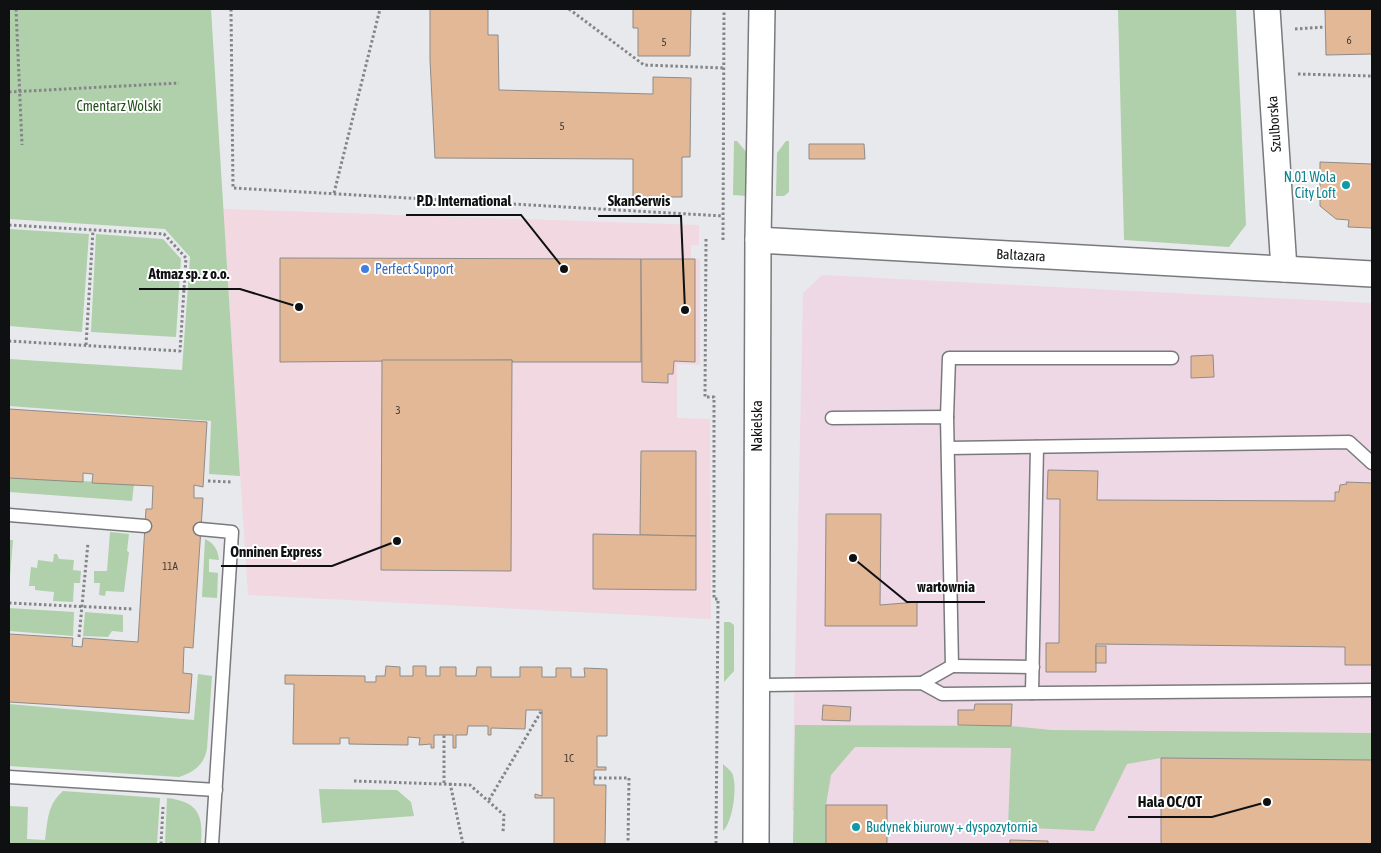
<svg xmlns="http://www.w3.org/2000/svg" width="1381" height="853" font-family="'Asap Condensed',sans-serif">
	<rect width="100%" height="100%" fill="#e8e9ed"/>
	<!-- commercial -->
	<path fill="#f1d8e1" d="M223,209l476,16v20h-8v13l9,1v106l-23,-1v54l33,1 1,200 -463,-24z"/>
	<!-- industrial -->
	<path fill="#efd8e5" d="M822,275l550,28v541h-546v-35l-34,1 11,-517z"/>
	<!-- green -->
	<g fill="#afd0aa">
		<path d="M9,9h202l29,467 -31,-2 2,-53 -202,-15v-47l173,11 8,-113 -25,-28 -156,-10z"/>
		<path d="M1118,9h118l10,216 -17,22 -105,-7z"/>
		<path d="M734,141h3l10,12v43l-14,-1z"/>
		<path d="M786,141h3v51l-5,4h-8l1,-43z"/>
		<path d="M9,229l80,5 -7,98 -73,-6z"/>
		<path d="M96,234l67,5 18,20 -5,78 -85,-5z"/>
		<path d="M9,477l125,7 -2,17 -123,-9z"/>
		<path d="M110,532l19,2 -2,17 2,1 -5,40 -18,-1 -1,5 -6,-1 1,-12h-6v-12h13z"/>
		<path d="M205,539c9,4 13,11 14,21l-10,-1v13l9,1 -1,25 -15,-1z"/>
		<path d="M9,540h4l-4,50z"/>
		<path d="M54,554h3l2,5 15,1 -1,10 8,1 -1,12h-6l-1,19 -20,-1 1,-9 -19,-2v-4h-6l2,-19 6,1 1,-8 15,2z"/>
		<path d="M9,608l65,4 -1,24 -64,-5z"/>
		<path d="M85,612l38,3v17l-11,-1 -4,6 -25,-1z"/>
		<path d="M724,622h6l4,3v46l-10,11z"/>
		<path d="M198,674l14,2 -5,73c-3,16 -13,23 -28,28l-170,-11v-62l185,16z"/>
		<path d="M795,725l216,1 41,4 320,3v27l-211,-2 -34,6 -33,67 -86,-4 3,-79 -156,-1 -24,28 -5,30v39h-33z"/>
		<path d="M723,764c3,3 7,6 9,9 6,12 1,49 -9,58z"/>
		<path d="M319,789l78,1 14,12 3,14 -92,7z"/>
		<path d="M63,791l97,7 -3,46h-148v-38l19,1 -1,32 18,1c3,-20 2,-35 18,-49z"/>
		<path d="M167,798c32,4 36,17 34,46h-36z"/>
	</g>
	<!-- building -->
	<g fill="#e3b897" stroke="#8e8b89">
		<path d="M430,9h58v26h10l1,55 154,4v-17l38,1 -1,79h-8v40h-49v-38l-198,-1 -5,-98z"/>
		<path d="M633,9h58l-1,47h-52v-28h-5z"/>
		<path d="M1325,9h47v45l-46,1z"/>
		<path d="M809,144h55l1,15h-56z"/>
		<path d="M1320,162l52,2v64l-24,-1 1,-7 -13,-1 -16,-13z"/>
		<path d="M280,258l361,1v103h-129v-2l-232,2z"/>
		<path d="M641,259h54v103l-21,-1 -1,13h-5v9l-26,-1z"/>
		<path d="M1213,355l1,22 -23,1v-22z"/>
		<path d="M382,360h130l-1,211 -130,-1z"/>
		<path d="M9,409l198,13 -4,65 -9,-2v13h9l-10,150 -9,-1 -1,26 9,1 -3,39 -180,-11v-68l64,4 -1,8 10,1 1,-9 55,4 8,-133h6l1,-23 -61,-3 1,-9 -10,-1v9l-74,-4z"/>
		<path d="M641,451h55v85l-56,-1z"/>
		<path d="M1048,470l50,1 -1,29 238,1v-9h4l1,-7 7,-1 -1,-2 26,1v182h-27v-18l-249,-3v28h-50v-29h13l1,-144h-13z"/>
		<path d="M826,514h55l-1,91 37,-3v24h-92z"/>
		<path d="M593,534l103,2v54l-103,-1z"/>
		<rect x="1096" y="646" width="10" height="17"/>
		<path d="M386,666l14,1v9h13v-10h13v10h14v-9h16v9h20l1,-9h14v10h29v-10h22v10h14v-9h15v9h14l-1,-9 23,1v67h-10v31h9v3h-12v15h12l-1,59h-51v-46h-19v-4l7,2v-86h-16l-1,19 -34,-1v7h-3v-9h-20l-1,9h-11v13h-3v-13h-19v13h-3v-4l-12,1 1,-7 -12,-1v8l-59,-1v-6h-9v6h-47l1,-60h-9v-9l80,1v6h11v-6h9z"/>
		<path d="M975,704h37l-1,22 -53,-1v-15h16z"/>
		<path d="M823,705l28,2 -1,14 -28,-1z"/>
		<path d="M1161,758l211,2v84h-211z"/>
		<rect x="826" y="805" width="61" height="39"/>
		<path d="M1010,840l38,1v3h-38z"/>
	</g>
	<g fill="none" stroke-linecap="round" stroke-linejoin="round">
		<!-- service casing -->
		<g stroke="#797a7d" stroke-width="15">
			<g id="service">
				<path d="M947,417l2,-59h223"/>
				<path d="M832,418l115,-1 5,249 -30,17"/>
				<path d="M948,448l401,-6 23,21"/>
				<path d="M9,515l136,11"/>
				<path d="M200,529l32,3 -20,312"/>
				<path d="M952,666l81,1"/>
				<path d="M757,685l165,-2 20,11 430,-4"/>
				<path d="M1032,693l5,-246"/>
				<path d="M9,777l207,13"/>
			</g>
		</g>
		<!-- minor casing -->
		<g stroke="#797a7d" stroke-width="28">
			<g id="minor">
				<path d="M1267,9l17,260"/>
				<path d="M758,240l614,34"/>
				<path d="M756,844l2,-604 4,-231"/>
			</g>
		</g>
		<!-- path -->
		<g stroke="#848587" stroke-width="3" stroke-dasharray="2.5 2.5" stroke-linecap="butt">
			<path d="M16,9l6,136"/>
			<path d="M231,9l2,179 490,28"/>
			<path d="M569,9l75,56 80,3"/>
			<path d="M1295,29l30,-2"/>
			<path d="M1298,74l74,2"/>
			<path d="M9,92l170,-9"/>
			<path d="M334,193l46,-184"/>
			<path d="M9,225l155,9 22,24 -6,93 -171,-10"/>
			<path d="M706,239l-1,158h9v202h4l-2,245"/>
			<path d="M723,240l1,-231"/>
			<path d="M86,345l7,-115"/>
			<path d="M208,481l24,1"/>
			<path d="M9,603l124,6"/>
			<path d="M79,637l9,-94"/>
			<path d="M594,778h35l-1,66"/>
			<path d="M354,781l116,4 34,30 -1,17"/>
			<path d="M444,783v-48"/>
			<path d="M450,783l13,61"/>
			<path d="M489,800l53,-90"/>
			<path d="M161,844l2,-37"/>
		</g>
		<!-- service -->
		<use href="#service" stroke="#fff" stroke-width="12"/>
		<!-- minor -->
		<use href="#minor" stroke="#fff" stroke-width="25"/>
	</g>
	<!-- markers -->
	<g fill="#0f9aa8" stroke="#fff" stroke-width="2">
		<circle cx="1346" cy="185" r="5"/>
		<circle cx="856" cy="827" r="5"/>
	</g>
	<circle fill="#3f7fe0" stroke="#fff" stroke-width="2" cx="365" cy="269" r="5"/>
	<g text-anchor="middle" stroke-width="4" stroke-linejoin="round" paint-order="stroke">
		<!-- number labels -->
		<g font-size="11" fill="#443a32">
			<text x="1349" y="44">6</text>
			<text x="664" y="46">5</text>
			<text x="562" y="130">5</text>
			<text x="398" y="414">3</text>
			<text x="170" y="570">11A</text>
			<text x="569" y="762">1C</text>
		</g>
		<!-- park labels -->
		<g font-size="14" fill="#204f1a" stroke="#fff">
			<text x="119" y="111">Cmentarz Wolski</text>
		</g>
		<!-- street labels -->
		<g font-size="14" fill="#0f1011" stroke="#fff">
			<text transform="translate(1274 124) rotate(-94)" y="5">Szulborska</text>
			<text transform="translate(1021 255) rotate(3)" y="5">Baltazara</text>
			<text transform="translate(757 426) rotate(-90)" y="5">Nakielska</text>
		</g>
		<!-- culture labels -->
		<g font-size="14" fill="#0d838f" stroke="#fff" text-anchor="end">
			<text x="1336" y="182">N.01 Wola<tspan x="1336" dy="16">City Loft</tspan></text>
			<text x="866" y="832" text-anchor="start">Budynek biurowy + dyspozytornia</text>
		</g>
		<!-- shop labels -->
		<g font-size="14" fill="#366cbe" stroke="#fff" text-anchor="start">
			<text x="375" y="274">Perfect Support</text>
		</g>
	</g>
	<!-- callouts -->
	<path fill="none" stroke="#0f1011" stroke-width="2" d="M564 269L521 215H406M685 310L681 216H598M299 307L240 289H139M397 541L332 566H221M853 558L907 602H985M1267 802L1212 817H1128"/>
	<g fill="#0f1011" stroke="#fff" stroke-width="2">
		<circle cx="564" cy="269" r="5"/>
		<circle cx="685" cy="310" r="5"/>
		<circle cx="299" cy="307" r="5"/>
		<circle cx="397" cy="541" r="5"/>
		<circle cx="853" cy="558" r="5"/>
		<circle cx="1267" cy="802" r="5"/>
	</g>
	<g font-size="15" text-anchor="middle" font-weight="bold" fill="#0f1011" stroke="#fff" stroke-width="4" stroke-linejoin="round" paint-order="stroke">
		<text x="464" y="206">P.D. International</text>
		<text x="639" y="206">SkanSerwis</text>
		<text x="189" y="279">Atmaz sp. z o.o.</text>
		<text x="276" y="557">Onninen Express</text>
		<text x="946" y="592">wartownia</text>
		<text x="1170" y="807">Hala OC/OT</text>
	</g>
	<!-- border -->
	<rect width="1381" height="853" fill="none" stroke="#0f1011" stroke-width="20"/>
</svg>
